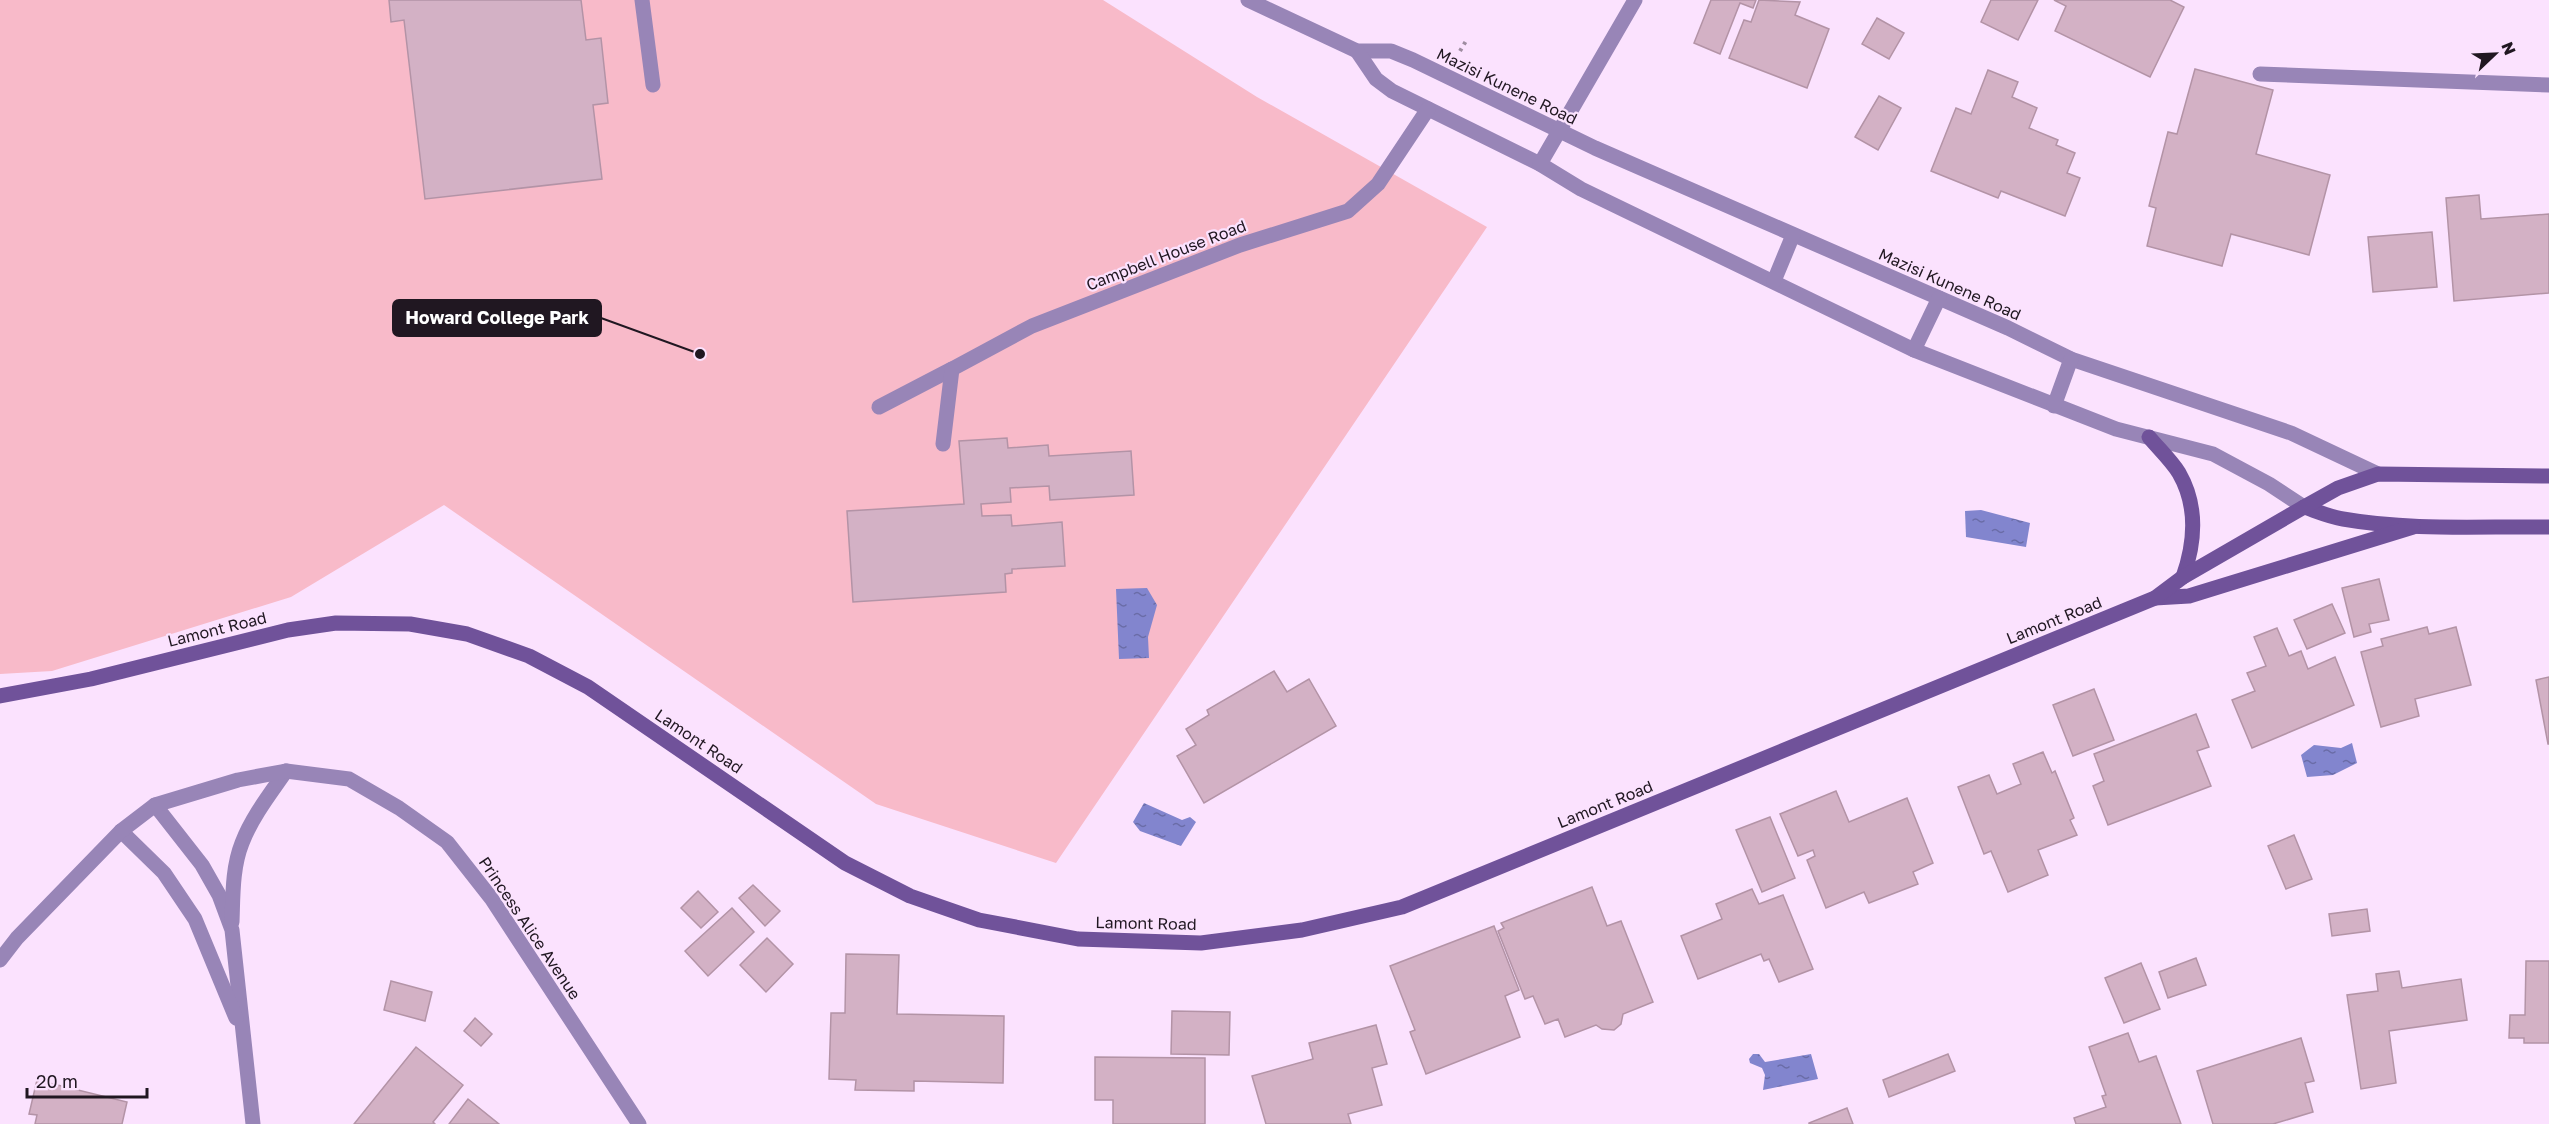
<svg xmlns="http://www.w3.org/2000/svg" width="2549" height="1124" font-family="'Golos Text',sans-serif">
	<defs>
		<pattern id="water-ripples" width="26" height="14" patternUnits="userSpaceOnUse" patternTransform="scale(1.5)"><rect width="26" height="14" fill="#8285ce"/><path d="M2 4q2-2 4 0t4 0M15 11q2-2 4 0t4 0" fill="none" stroke="#6a6ca7"/></pattern>
	</defs>
	<rect width="100%" height="100%" fill="#fbe2fe"/>
	<!-- green -->
	<path fill="#f8bac9" d="M0,0h1103l154,97 230,130 -431,636 -180,-59 -432,-299 -153,92 -239,74 -52,3z"/>
	<!-- water -->
	<g fill="url(#water-ripples)">
		<path d="M1981,510l49,13 -4,24 -60,-10 -1,-26z"/>
		<path d="M1147,588l10,17 -9,32 1,21 -30,1 -3,-70z"/>
		<path d="M2352,743l5,20 -24,12 -26,2 -6,-22 13,-10 27,3z"/>
		<path d="M1144,803l38,17 8,-3 6,5 -15,24 -41,-15 -7,-9z"/>
		<path d="M1753,1054h6l6,8 46,-8 7,25 -55,11 2,-15 -3,-7 -12,-5 -1,-4z"/>
	</g>
	<!-- building -->
	<g fill="#d3b1c5" stroke="#b393a6" stroke-width="1.5">
		<path d="M389,0h192l5,40 15,-2 7,65 -15,2 9,74 -177,20 -21,-179 -13,2z"/>
		<path d="M1711,0h45l-3,8 -13,-5 -20,51 -26,-11z"/>
		<path d="M1759,0l41,2 -5,13 34,14 -22,59 -78,-30 15,-38 7,2z"/>
		<path d="M1991,0h47l-20,40 -37,-18z"/>
		<path d="M2054,0h116l14,7 -34,70 -95,-46 11,-25z"/>
		<path d="M1877,18l27,15 -15,26 -27,-15z"/>
		<path d="M2195,69l78,21 -17,64 74,21 -21,80 -78,-21 -9,32 -75,-20 9,-38 -7,-2 19,-74 9,2z"/>
		<path d="M1988,70l30,12 -6,15 25,11 -8,20 29,12 -2,5 19,8 -8,20 13,5 -15,38 -64,-25 -3,7 -67,-27 25,-63 15,6z"/>
		<path d="M1879,96l22,12 -23,42 -23,-13z"/>
		<path d="M2479,195l2,24 68,-5v79l-95,8 -8,-103z"/>
		<path d="M2432,232l5,55 -64,5 -5,-55z"/>
		<path d="M1007,438l1,10 40,-3 1,11 82,-5 3,44 -84,5 -1,-14 -39,2 1,14 -30,2 1,12 29,-1 1,11 50,-4 3,44 -53,3v4l-7,1 1,18 -153,10 -6,-91 117,-7 -5,-63z"/>
		<path d="M2379,579l10,41 -20,4 2,8 -17,5 -12,-49z"/>
		<path d="M2332,604l13,29 -38,16 -13,-29z"/>
		<path d="M2427,627l2,7 27,-7 15,58 -56,14 4,17 -38,11 -20,-75 22,-6 -2,-7z"/>
		<path d="M2277,628l12,28 12,-5 7,18 27,-12 19,48 -102,43 -20,-48 23,-9 -8,-18 19,-7 -12,-29z"/>
		<path d="M1274,671l13,21 22,-13 27,47 -132,77 -27,-47 19,-11 -10,-16 23,-14 -2,-5z"/>
		<path d="M2549,677v67h-1l-12,-64z"/>
		<path d="M2094,689l20,51 -41,16 -20,-51z"/>
		<path d="M2196,714l13,33 -12,4 14,35 -103,39 -15,-39 11,-5 -10,-27z"/>
		<path d="M2043,752l9,21 3,-2 19,47 -4,2 7,15 -39,15 10,25 -40,17 -17,-41 -7,3 -26,-67 31,-12 8,19 24,-10 -8,-20z"/>
		<path d="M1836,791l13,31 58,-24 26,65 -20,9 5,12 -49,19 -5,-11 -38,16 -19,-48 8,-4 -2,-6 -15,6 -18,-42z"/>
		<path d="M1770,817l25,61 -33,14 -26,-62z"/>
		<path d="M2294,835l18,44 -26,10 -18,-43z"/>
		<path d="M753,885l27,26 -15,15 -26,-28z"/>
		<path d="M1592,887l15,39 14,-5 32,81 -30,12 -2,10 -7,6 -12,-1 -6,-4 -31,12 -7,-18 -13,5 -12,-28 -8,3 -27,-68 6,-3 -3,-5z"/>
		<path d="M1752,889l7,15 24,-9 30,74 -34,13 -10,-23 -5,2 -3,-7 -63,25 -17,-43 41,-17 -6,-15z"/>
		<path d="M698,891l20,21 -17,16 -20,-20z"/>
		<path d="M732,908l22,24 -46,44 -23,-25z"/>
		<path d="M2367,909l3,22 -38,5 -3,-22z"/>
		<path d="M1494,926l25,64 -14,6 15,41 -94,37 -16,-42 5,-2 -25,-64z"/>
		<path d="M767,938l26,26 -27,28 -26,-27z"/>
		<path d="M846,954l53,1 -2,59 107,2 -1,67 -89,-2v10l-59,-1 1,-10 -27,-1 2,-66h14z"/>
		<path d="M2196,958l10,27 -38,13 -9,-26z"/>
		<path d="M2526,961h23v82h-25v-5h-15l1,-23h15z"/>
		<path d="M2141,963l19,46 -36,14 -19,-45z"/>
		<path d="M2399,971l3,17 59,-9 6,41 -78,11 7,52 -35,6 -14,-94 31,-4 -2,-17z"/>
		<path d="M391,981l41,11 -7,29 -41,-11z"/>
		<path d="M1172,1011l58,1 -1,43 -58,-1z"/>
		<path d="M475,1018l17,16 -11,12 -17,-15z"/>
		<path d="M1376,1025l11,39 -15,4 10,37 -34,9 3,10h-85l-14,-48 61,-17 -4,-16z"/>
		<path d="M2128,1033l11,29 17,-6 25,68h-105l-2,-6 32,-11 -4,-11 4,-1 -17,-48z"/>
		<path d="M2301,1038l13,43 -9,2 8,29 -40,12h-60l-16,-53z"/>
		<path d="M416,1047l47,38 -30,37 2,2h-81z"/>
		<path d="M1948,1054l7,17 -66,26 -6,-17z"/>
		<path d="M1095,1057l110,1v66h-92v-24h-18z"/>
		<path d="M37,1080l90,22 -5,22h-87l2,-9 -8,-1z"/>
		<path d="M468,1099l31,25h-50z"/>
		<path d="M1847,1108l6,16h-44v-1z"/>
	</g>
	<g fill="none" stroke-linecap="round" stroke-linejoin="round">
		<!-- path -->
		<path stroke="#9e8ca0" stroke-width="4" stroke-dasharray="3 4.5" stroke-linecap="butt" d="M1460,51l6,-10"/>
		<!-- lane -->
		<g stroke="#9885b7" stroke-width="15">
			<path d="M642,0l11,85"/>
			<path d="M1248,0l109,51h34l22,9 182,88 413,180 63,31 220,74 87,41"/>
			<path d="M1357,51l19,28 16,12 148,73 41,25 333,161 202,79 97,25 56,30 35,23"/>
			<path d="M2260,74l289,11"/>
			<path d="M1540,164l95,-164"/>
			<path d="M1774,281l19,-46"/>
			<path d="M1914,350l25,-52"/>
			<path d="M2054,406l17,-47"/>
		</g>
		<!-- street -->
		<g stroke="#9885b7" stroke-width="15">
			<path d="M879,407l73,-38"/>
			<path d="M943,444l9,-75 80,-43 208,-81 108,-34 30,-27 50,-75"/>
			<path d="M155,805l47,60 17,30 13,35 21,194"/>
			<path d="M121,831l43,42 31,46 41,99"/>
			<path d="M232,922c1,-25 0,-54 10,-79 10,-26 28,-49 44,-72"/>
			<path d="M0,960l17,-22 104,-107 34,-26 83,-25 48,-9 63,8 50,29 48,34 44,56 148,226"/>
		</g>
		<!-- secondary -->
		<g stroke="#70529a" stroke-width="15">
			<path d="M2149,437c9,11 22,23 30,36 19,33 16,70 4,104"/>
			<path d="M2304,507c12,4 26,10 39,12 68,12 138,7 206,8"/>
			<path d="M2155,598l34,-2 224,-69"/>
			<path d="M0,696l91,-17 197,-49 48,-7 74,1 57,10 62,22 59,31 257,176 65,33 69,24 99,19 123,4 101,-13 100,-23 753,-309 28,-21 121,-70 34,-19 40,-14 171,2"/>
		</g>
	</g>
	<g text-anchor="middle" stroke-width="4.5" stroke-linejoin="round" paint-order="stroke">
		<!-- street labels -->
		<g font-size="16" fill="#201721" stroke="#fbe2fe">
			<text transform="translate(1507 86) rotate(26)" y="6">Mazisi Kunene Road</text>
			<text transform="translate(1166 255) rotate(-21)" y="6">Campbell House Road</text>
			<text transform="translate(1950 284) rotate(24)" y="6">Mazisi Kunene Road</text>
			<text transform="translate(2054 620) rotate(-22)" y="6">Lamont Road</text>
			<text transform="translate(217 629) rotate(-14)" y="6">Lamont Road</text>
			<text transform="translate(699 741) rotate(34)" y="6">Lamont Road</text>
			<text transform="translate(1605 804) rotate(-22)" y="6">Lamont Road</text>
			<text transform="translate(1146 923) rotate(1)" y="6">Lamont Road</text>
			<text transform="translate(530 928) rotate(56)" y="6">Princess Alice Avenue</text>
		</g>
	</g>
	<!-- callouts -->
	<path fill="none" stroke="#201721" stroke-width="2" d="M700 354L601 318"/>
	<circle fill="#201721" stroke="#fbe2fe" stroke-width="2" cx="700" cy="354" r="6"/>
	<rect fill="#201721" stroke="#201721" stroke-width="2" x="393" y="300" width="208" height="36" rx="6"/>
	<g font-size="18" text-anchor="middle" font-weight="bold" fill="#fff">
		<text x="497" y="324">Howard College Park</text>
	</g>
	<!-- north arrow -->
	<g transform="translate(2495 54) rotate(67)" stroke="#fbe2fe" stroke-width="4.5" paint-order="stroke">
	<path d="M0-4.5L10 22L0 15L-10 22Z" fill="#201721"/>
	<text y="-9" font-size="16" font-weight="bold" text-anchor="middle" fill="#201721">N</text>
	</g>
	<!-- scale -->
	<path d="M27 1088v9h120v-9" fill="none" stroke="#201721" stroke-width="3"/>
	<text x="36" y="1088" font-size="18" fill="#201721" stroke="#fbe2fe" stroke-width="4.5" paint-order="stroke">20 m</text>
</svg>
